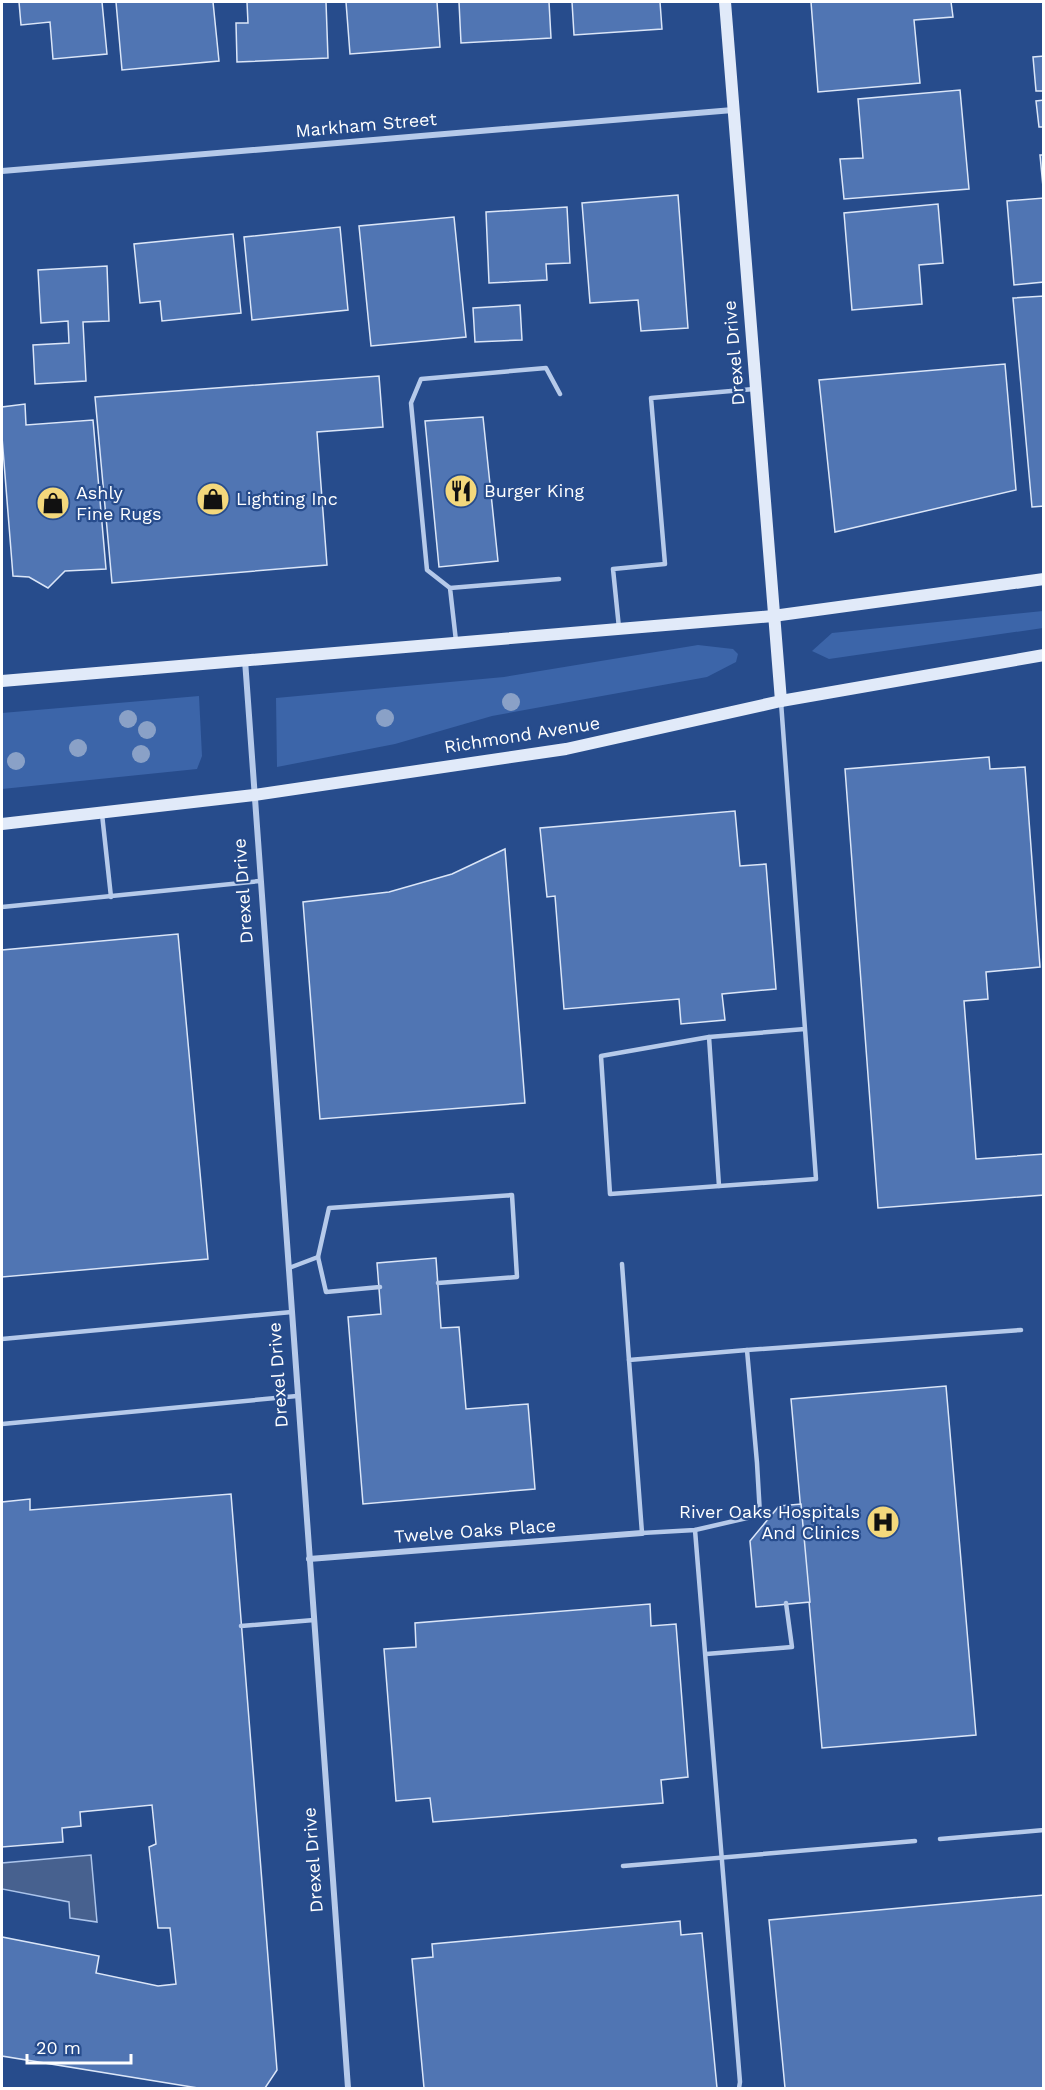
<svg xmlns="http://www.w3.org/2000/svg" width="1045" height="2090" font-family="'Work Sans',sans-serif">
	<rect width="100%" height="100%" fill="#274c8c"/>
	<!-- green -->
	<g fill="#3c65a9">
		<path d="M1043,611v17l-214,31 -17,-8 20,-18z"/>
		<path d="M698,645l35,4 5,5 -2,8 -29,15 -215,39 -97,28 -118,23 -1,-69 228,-21z"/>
		<path d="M199,696l3,60 -5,13 -195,20v-76z"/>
	</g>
	<!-- water -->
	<path fill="#47618f" stroke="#abc4eb" stroke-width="1.5" d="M91,1855l6,67 -27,-4 -1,-16 -67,-13v-26z"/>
	<!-- building -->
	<g fill="#5075b3" stroke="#dbe6f8" stroke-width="1.5">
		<path d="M19,2h83l5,52 -54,5 -3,-37 -29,3z"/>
		<path d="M116,2h97l6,59 -97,9z"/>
		<path d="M247,2h79l2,56 -91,4 -1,-39h12z"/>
		<path d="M346,2h91l3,45 -90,7z"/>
		<path d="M459,2h90l2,36 -90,5z"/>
		<path d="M572,2h88l2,27 -88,6z"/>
		<path d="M811,2h140l2,15 -39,3 6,63 -102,9z"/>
		<path d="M1044,56v35h-8l-3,-34z"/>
		<path d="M960,90l9,99 -125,10 -4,-40 23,-1 -5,-59z"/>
		<path d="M1044,100v27h-5l-3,-26z"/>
		<path d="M1040,155h4v32h-1z"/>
		<path d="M678,195l10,133 -47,3 -3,-31 -48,3 -8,-100z"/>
		<path d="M1044,198v84l-30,3 -7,-84z"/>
		<path d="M938,204l5,59 -24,2 3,39 -70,6 -8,-97z"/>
		<path d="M567,207l3,56 -24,1 1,16 -58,3 -3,-71z"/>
		<path d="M454,217l12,120 -95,9 -12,-120z"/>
		<path d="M340,227l8,83 -96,10 -8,-83z"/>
		<path d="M233,234l8,79 -79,8 -2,-20 -20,2 -6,-59z"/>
		<path d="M107,266l2,55 -26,1 3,59 -51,3 -2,-39 36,-2 -1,-22 -27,2 -3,-53z"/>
		<path d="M1044,296v210l-12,1 -19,-209z"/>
		<path d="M520,305l2,35 -47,2 -2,-34z"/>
		<path d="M1005,364l11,126 -181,42 -16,-152z"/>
		<path d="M379,376l4,51 -66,5 10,133 -215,18 -17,-186z"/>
		<path d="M25,404l1,21 67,-5 13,149 -41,2 -17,17 -19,-11 -16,-1 -11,-139v-30z"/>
		<path d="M483,417l15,144 -59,6 -14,-146z"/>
		<path d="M989,757l1,12 35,-2 15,200 -54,5 2,27 -24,2 12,158 68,-5v41l-166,13 -33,-439z"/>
		<path d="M735,811l5,55 26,-2 10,125 -54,5 3,26 -44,4 -2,-25 -115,10 -9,-113 -8,1 -7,-69z"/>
		<path d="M505,849l20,254 -205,16 -17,-217 86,-10 63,-18z"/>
		<path d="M178,934l30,325 -206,18v-327z"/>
		<path d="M436,1258l5,70 18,-1 7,82 62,-5 7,85 -172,15 -15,-187 33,-3 -4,-51z"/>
		<path d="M946,1386l30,349 -154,13 -31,-349z"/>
		<path d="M231,1494l46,576 -12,18h-67l-196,-32v-119l97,19 -3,17 62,13 18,-2 -6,-56h-12l-9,-81 7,-3 -4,-39 -72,7 1,14 -19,2 1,14 -61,5v-345l28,-3v11z"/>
		<path d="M801,1504l9,98 -54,5 -6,-66 29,-35z"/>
		<path d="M650,1604l1,22 25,-2 12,153 -27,3 2,23 -230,19 -3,-24 -34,3 -12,-152 32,-2 -1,-24z"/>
		<path d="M1044,1895v193h-259l-16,-168z"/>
		<path d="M680,1921l1,14 21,-2 15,155h-293l-12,-129 21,-2 -1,-13z"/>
	</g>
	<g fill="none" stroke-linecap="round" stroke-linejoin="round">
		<!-- lane -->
		<g stroke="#b6caea" stroke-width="4.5">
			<path d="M450,588l-23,-18 -16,-167 10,-24 125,-11 14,26"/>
			<path d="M619,628l-6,-59 52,-5 -14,-166 103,-9"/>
			<path d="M456,641l-6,-53 109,-9"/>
			<path d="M781,702l35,477 -206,15 -9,-138 108,-19 96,-8"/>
			<path d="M102,814l9,83"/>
			<path d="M2,907l258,-26"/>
			<path d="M709,1037l10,149"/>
			<path d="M318,1257l8,35 54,-5"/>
			<path d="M622,1264l7,96"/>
			<path d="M289,1268l29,-11 11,-49 183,-13 5,82 -79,6"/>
			<path d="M2,1339l290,-27"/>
			<path d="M747,1350l10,113 3,52 -65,15 -53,3 -13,-173z"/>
			<path d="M747,1350l274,-20"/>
			<path d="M2,1424l295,-28"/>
			<path d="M695,1530l45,552 -1,6"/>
			<path d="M241,1626l73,-6"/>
			<path d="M706,1654l86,-7 -6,-44"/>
			<path d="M940,1839l104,-9"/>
			<path d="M623,1866l292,-25"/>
		</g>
		<!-- street -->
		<g stroke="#b6caea" stroke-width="6">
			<path d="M2,171l731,-61"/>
			<path d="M245,660l103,1428"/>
			<path d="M309,1559l333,-26"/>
		</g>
		<!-- secondary -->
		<g stroke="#e1eaf9" stroke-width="12">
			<path d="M725,2l56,699"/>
			<path d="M2,681l771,-65 271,-37"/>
			<path d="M2,824l252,-29 312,-46 215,-48 263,-46"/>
		</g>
	</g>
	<!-- trees -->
	<g fill="#8aa1c7">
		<circle cx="511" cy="702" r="9"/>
		<circle cx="385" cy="718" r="9"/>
		<circle cx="128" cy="719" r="9"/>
		<circle cx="147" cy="730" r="9"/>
		<circle cx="78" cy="748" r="9"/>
		<circle cx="141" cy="754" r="9"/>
		<circle cx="16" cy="761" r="9"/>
	</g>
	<!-- icons -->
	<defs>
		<g id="restaurant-disc" transform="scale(1.725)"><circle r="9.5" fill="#f3d87c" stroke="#274c8c"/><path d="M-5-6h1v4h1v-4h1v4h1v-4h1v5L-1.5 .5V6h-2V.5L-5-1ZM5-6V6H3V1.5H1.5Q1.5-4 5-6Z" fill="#111"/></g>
		<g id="shop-disc" transform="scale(1.725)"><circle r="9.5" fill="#f3d87c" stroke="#274c8c"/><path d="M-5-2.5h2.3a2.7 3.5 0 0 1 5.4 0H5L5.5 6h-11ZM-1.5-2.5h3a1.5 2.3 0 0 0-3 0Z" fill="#111"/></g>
		<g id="hospital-disc" transform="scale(1.725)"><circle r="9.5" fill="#f3d87c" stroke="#274c8c"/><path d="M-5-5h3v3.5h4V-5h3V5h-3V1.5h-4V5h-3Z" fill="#111"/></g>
	</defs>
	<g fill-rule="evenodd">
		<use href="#restaurant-disc" x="461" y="491"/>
		<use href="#shop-disc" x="213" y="499"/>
		<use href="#shop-disc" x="53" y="503"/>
		<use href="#hospital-disc" x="883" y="1522"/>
	</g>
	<g text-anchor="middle" stroke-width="4.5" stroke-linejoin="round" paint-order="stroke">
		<!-- street labels -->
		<g font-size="18" fill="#fff" stroke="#274c8c">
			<text transform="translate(366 125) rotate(-5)" y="6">Markham Street</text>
			<text transform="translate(734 353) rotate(-95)" y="6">Drexel Drive</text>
			<text transform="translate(522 735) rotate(-9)" y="6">Richmond Avenue</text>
			<text transform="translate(243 891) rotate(-94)" y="6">Drexel Drive</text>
			<text transform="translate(278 1375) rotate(-94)" y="6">Drexel Drive</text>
			<text transform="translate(475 1531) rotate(-4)" y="6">Twelve Oaks Place</text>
			<text transform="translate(313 1860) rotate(-94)" y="6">Drexel Drive</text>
		</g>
		<!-- poi labels -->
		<g font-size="18" fill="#fff" stroke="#274c8c" text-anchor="start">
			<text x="484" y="497">Burger King</text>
			<text x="76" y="499">Ashly<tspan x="76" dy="21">Fine Rugs</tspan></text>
			<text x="236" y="505">Lighting Inc</text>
			<text x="860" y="1518" text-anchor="end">River Oaks Hospitals<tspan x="860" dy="21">And Clinics</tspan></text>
		</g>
	</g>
	<!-- border -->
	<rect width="1045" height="2090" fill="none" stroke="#ffffff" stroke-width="6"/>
	<!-- scale -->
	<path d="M27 2054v9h104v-9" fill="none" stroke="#ffffff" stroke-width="3"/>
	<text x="36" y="2054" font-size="18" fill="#ffffff" stroke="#274c8c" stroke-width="4.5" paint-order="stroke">20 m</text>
</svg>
